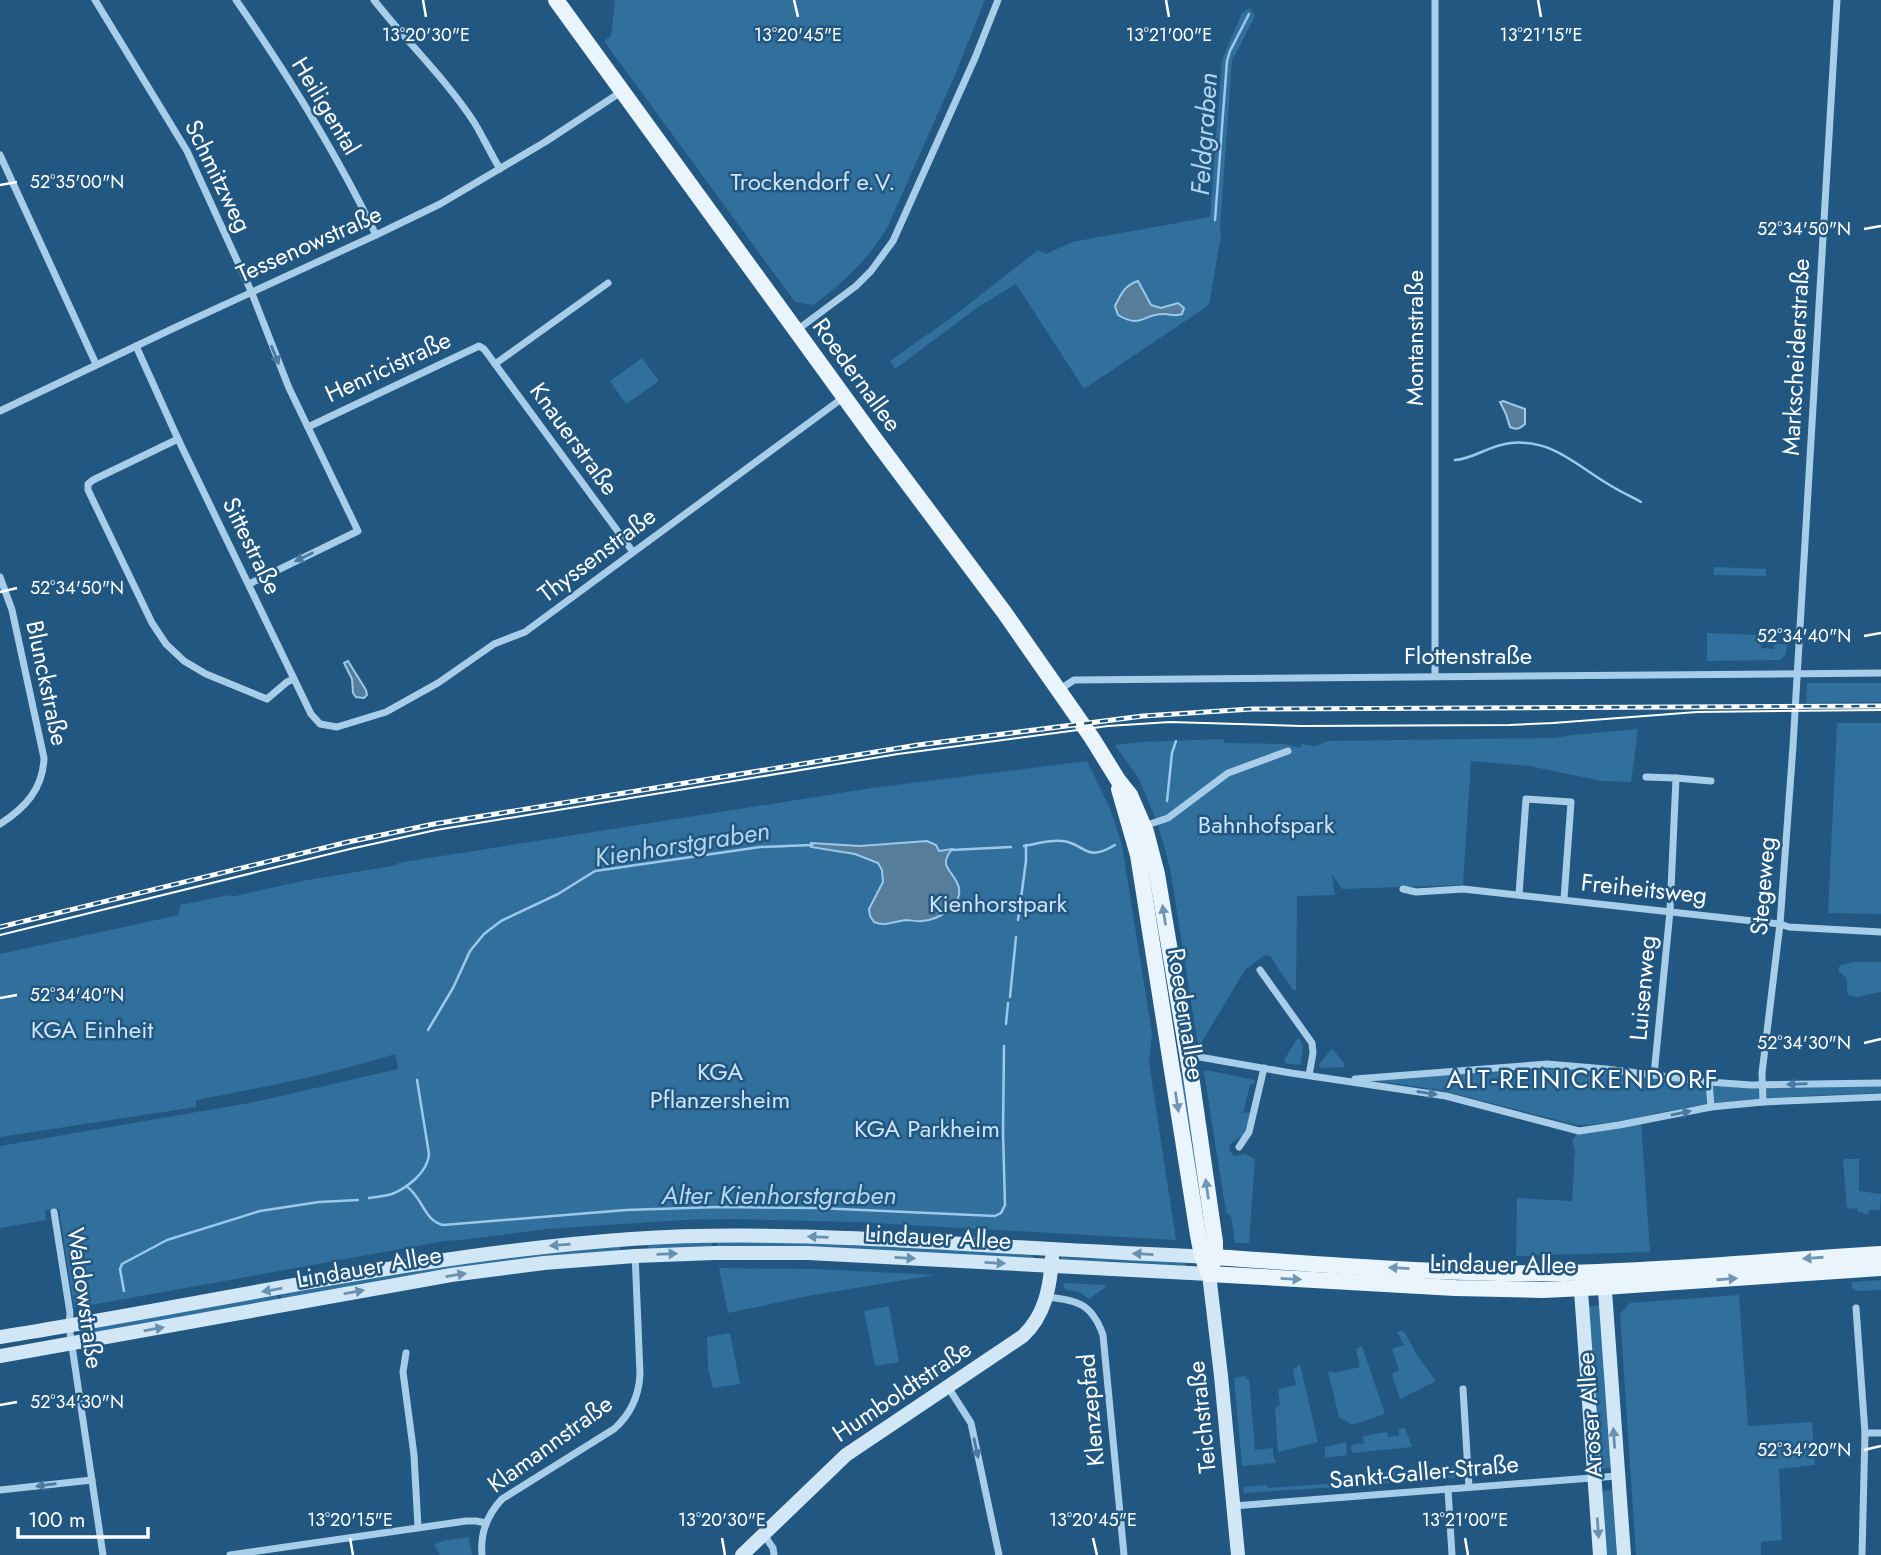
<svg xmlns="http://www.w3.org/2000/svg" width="1881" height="1555" font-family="Jost,sans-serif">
	<rect width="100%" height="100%" fill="#215781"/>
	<!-- green -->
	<g fill="#31709d" fill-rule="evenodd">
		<path d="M615,0h370l-30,75 -68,153c-19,32 -44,55 -74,77l-18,-3 -191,-261 7,-5z"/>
		<path d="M1250,8l5,8 -23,45 -12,167 1,7 -12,70 -125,84 -68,-105 -38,23 -83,62 -5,-8 65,-46 83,-65 8,4 26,-12 138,-25 12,-157 20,-47zM1138,281l13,24 10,3 17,-5 -1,13 -14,-2 -30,8z"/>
		<path d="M642,358l17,23 -33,23 -16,-23z"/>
		<path d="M1714,567l52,2v7l-52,-1z"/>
		<path d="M1707,633l51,2v5h3v8l13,1v-6l13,2 -1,9 -6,6 -73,1z"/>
		<path d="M1807,683h74v19l-75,1z"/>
		<path d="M1837,723h44v191l-53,-1z"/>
		<path d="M1638,729l-7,53 -29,-1 -73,-15 -58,-5 -8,124 -121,4 -10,-15 3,21 -38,1 -1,95 -3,-1 -23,-34 -5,-1 -20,15 -45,75h-2l-28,-177 -12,-43 -19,-46 -24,-34 26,-3 82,-3 2,4 59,1 17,4v-4l14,2 13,-5 225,-3 20,-3z"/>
		<path d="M1087,761l23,47 12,37 30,189 -3,29 27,177 -321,-18 -123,-3 -48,1 -137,9 -86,11 -16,1 -365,66h-6l-15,-98 -14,1 1,10 -46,8v-82l255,-44 143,-33 -3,-15c-65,20 -132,34 -199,46v7l-196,30v-183l179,-39 1,-10 50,-10 1,2 71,-16 96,-16v-2l474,-75z"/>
		<path d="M1855,962h26v30l-24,5 -9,-2c-4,-13 5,-14 -9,-23l-1,-4 3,-3z"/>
		<path d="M1299,1038l4,8 -2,18 -3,1 -13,-2 -1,-3 13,-21z"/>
		<path d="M1332,1049l13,15 -1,3 -24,1 -1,-4z"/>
		<path d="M1555,1068l193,20 133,-2v7c-59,2 -118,4 -177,12 -42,5 -84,20 -127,20l-137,-35 -63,-9 2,-1z"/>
		<path d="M1206,1070l49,10v3l-5,2 -7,28 8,-1c-2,8 -3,17 -8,23 -5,5 -10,5 -14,11l1,5 4,5 10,-2 11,5 -6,84h-14l-4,-27 -5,-4 -22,-140z"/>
		<path d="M1177,1072l7,1 25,166h-4z"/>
		<path d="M1641,1121l9,131 -134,4 1,-58 55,3 3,-51 -3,-9 7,-10z"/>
		<path d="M1845,1159h14v32l22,3 -1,16h-11l-1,4h-5v-2h-5l-1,-4 -10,1 -4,-49z"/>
		<path d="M712,1240v9l-63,2 -1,-9z"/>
		<path d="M717,1240l316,12v9l-316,-12z"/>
		<path d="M620,1243v9l-338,49 -2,-9 138,-25z"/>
		<path d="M1061,1257l30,2 12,-2 82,3 1,6 -76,-5h-51z"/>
		<path d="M719,1268l96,1 120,6 -122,20 -85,18z"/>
		<path d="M1881,1280v10l-23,1 -6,-3v-6z"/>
		<path d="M1064,1283l41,2 2,1 -18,13 -10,-7 -13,-2 -3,-4z"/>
		<path d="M277,1293l1,9 -192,34 -2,-9z"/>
		<path d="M1739,1295l9,131 64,-4 3,43 -36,4 3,71 -21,2v13h-125l-16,-241 10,-11z"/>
		<path d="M1600,1305l11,163 -12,1 -12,-162z"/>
		<path d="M889,1306l10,56 -24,4 -11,-55z"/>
		<path d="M1401,1331l4,2 12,22 19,26 -36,18 -8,-25 7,-4 -7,-21 12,-4 -7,-13z"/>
		<path d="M730,1333l10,51 -27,4 -5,-20 -1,-31z"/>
		<path d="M1362,1346l23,68 -33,11 -13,-8 -11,-45 5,-1 1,2 26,-6 -4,-18z"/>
		<path d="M1300,1364l18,78 -40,10 -3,-44 5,-3 -2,-16 18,-4 -3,-15z"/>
		<path d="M1246,1376v3h3l6,71 18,-2v8l3,7 -34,3 -8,-88z"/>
		<path d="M1405,1428l7,19 -60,6 -1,-8 13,-2 -1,-7 24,-4 1,5 11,-1v-7z"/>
		<path d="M1346,1442l1,13 -22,3v-11z"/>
		<path d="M1454,1467l1,11 -92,7v-3l10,-2 -1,-7z"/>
		<path d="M1339,1483l-1,4 -94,6 -1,-6 24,-2 1,3z"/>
		<path d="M1612,1490l5,65h-13l-5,-64z"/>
		<path d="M469,1537l3,18h-32l-6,-10 9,-4z"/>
	</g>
	<!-- water -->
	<g fill="#567d9a" stroke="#9cc9e9" stroke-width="2">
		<path d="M1138,281l13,24 10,3 17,-5 6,5 -2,6c-8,3 -11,0 -18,0 -22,0 -22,15 -46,1l-3,-9c6,-12 10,-21 23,-25z"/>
		<path d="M1503,401l22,8v15c-5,5 -9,6 -15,3l-4,-13 -6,-12z"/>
		<path d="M348,661l18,29 1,5 -3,3 -8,-1 -3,-4 -1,-14 -8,-16z"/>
		<path d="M927,841l9,4 3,6 13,-2c-3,4 -7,9 -6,15 2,8 11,14 13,24 3,18 -21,32 -37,33 -5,1 -11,-1 -16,-1 -12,1 -20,7 -32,2l-4,-6 -1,-7 14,-27 -1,-12 -4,-7 -23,-9 -44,-7v-4l49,3z"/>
	</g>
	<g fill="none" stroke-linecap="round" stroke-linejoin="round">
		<!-- stream -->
		<g stroke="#9cc9e9" stroke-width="2.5">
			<path d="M1215,220l12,-159 3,-10 19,-37"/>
			<path d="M1455,460c19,-1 34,-15 56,-17 41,-4 65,22 97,41 11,7 22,12 33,18"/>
			<path d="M1167,801l5,-48 4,-12"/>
			<path d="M1024,846c12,-2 27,-7 39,-5 23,3 22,22 52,4"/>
			<path d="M951,850l60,-3"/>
			<path d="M1018,920l8,-59v-16"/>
			<path d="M1010,997l6,-60"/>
			<path d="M1006,1024l2,-21"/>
			<path d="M428,1030l25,-42 17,-37 14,-17 17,-13 57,-27 37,-23 165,-24 52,-2"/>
			<path d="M406,1186c17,11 17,34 37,39l183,-15 92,-3 100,1 177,8 6,-3 4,-8 -2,-73 1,-86"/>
			<path d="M369,1198c8,-1 16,-2 23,-4 15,-6 36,-22 37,-40l-12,-74"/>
			<path d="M124,1291l-4,-22 2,-5 45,-24 93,-29 59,-9 39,-2"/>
		</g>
		<!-- street -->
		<g stroke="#a8cde8" stroke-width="7">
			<path d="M95,0l92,151 64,140 38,97 69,143 -109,53"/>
			<path d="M236,0c52,75 100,153 140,235"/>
			<path d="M374,0c32,41 71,78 100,122 9,15 17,32 26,47"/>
			<path d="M0,155l96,209"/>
			<path d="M797,330l59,-44 15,-15 22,-30 82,-183 23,-58"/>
			<path d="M136,346l42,93 133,275 9,10 17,3 49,-15 52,-29 56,-39 31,-12 319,-235"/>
			<path d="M495,364l113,-81"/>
			<path d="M0,411l174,-83 202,-93 64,-31 105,-62 76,-50"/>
			<path d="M308,427l171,-81 5,3 149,203"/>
			<path d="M178,439l-85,41 -5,4v6l64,133 14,21 18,17 22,13 61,25 20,-17 7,-3"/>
			<path d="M0,577l12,33 32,148c-1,31 -19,50 -44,66"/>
			<path d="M1435,676v-676"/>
			<path d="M1059,690l15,-10 807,-7"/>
			<path d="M1646,777l30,1 -6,133 -16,164"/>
			<path d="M1676,778l35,3"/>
			<path d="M1144,826l24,-8 60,-45 60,-22"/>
			<path d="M1403,889l13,3 47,-3 317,35 9,3 92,5"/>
			<path d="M1519,894l7,-95 45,3 -7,97"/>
			<path d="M1260,970l52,73 1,10 -4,22"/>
			<path d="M1188,1055l103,18 155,23 133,35 40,-6 92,-18 52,-5 118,-5"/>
			<path d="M1355,1079l192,-15 59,5 103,13 42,3 130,-2"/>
			<path d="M1709,1082l2,25"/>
			<path d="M1763,1102l-1,-29 18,-149 13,-178 44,-746"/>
			<path d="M1239,1147l10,-15 15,-64"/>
			<path d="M54,1212l16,101 -1,13 34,229"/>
			<path d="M1047,1297c31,3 45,7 56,38l21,220"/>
			<path d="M1856,1308l9,125 -3,122"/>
			<path d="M406,1353l-3,19 11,83 4,72"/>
			<path d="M948,1387l23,36 28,132"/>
			<path d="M1463,1389l6,98"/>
			<path d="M1865,1433h16"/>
			<path d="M1448,1489l4,66"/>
			<path d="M0,1490l92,-10"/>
			<path d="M1233,1506l384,-30"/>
			<path d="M764,1535l9,13 1,7"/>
			<path d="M230,1555l236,-34h10l10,2"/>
			<path d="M482,1555c-2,-22 5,-40 20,-56l112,-70c17,-15 25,-33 26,-55l-5,-121"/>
		</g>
		<!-- secondary -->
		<g stroke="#d2e7f6" stroke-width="14">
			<path d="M1580,1277l20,278"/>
			<path d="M1604,1277l20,278"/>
			<path d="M0,1337c210,-33 418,-83 631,-98 88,-6 176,-3 263,1 107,6 213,13 319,17"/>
			<path d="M0,1356l451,-81 93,-12 91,-7 79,-3h94l401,21 12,102 17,179"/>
			<path d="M742,1555l104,-100 177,-119c22,-21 27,-48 29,-78"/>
		</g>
		<!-- primary -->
		<g stroke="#eaf4fd" stroke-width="16">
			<path d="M556,0l318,438 130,174 88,126 26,42 12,15 16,37 11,42 34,202 24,166v15l-6,17"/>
			<path d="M1119,789l19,66 60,380 4,21 7,18"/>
			<path d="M1215,1257c116,8 232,18 349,16 106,-2 211,-13 317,-19"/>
			<path d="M1209,1274l246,14 88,2 61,-3 277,-19"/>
		</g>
		<!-- tram -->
		<path stroke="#fff" stroke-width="2" d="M0,935l350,-86 86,-19 462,-76 210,-28 62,-4 131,4 208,-1 44,-2 144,-11 184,-2"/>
		<!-- rail casing -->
		<g stroke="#fff" stroke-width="5">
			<path id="rail" d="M0,927l348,-85 86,-18 484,-79 225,-29 109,-7 629,-3"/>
		</g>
		<!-- rail -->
		<use href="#rail" stroke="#215781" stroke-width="2.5" stroke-dasharray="8" stroke-linecap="butt"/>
	</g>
	<!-- one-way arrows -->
	<defs><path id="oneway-solid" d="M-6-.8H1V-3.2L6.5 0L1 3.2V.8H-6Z" transform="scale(1.75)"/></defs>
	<g fill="#4a7aa0">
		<use href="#oneway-solid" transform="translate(275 355) rotate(68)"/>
		<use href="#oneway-solid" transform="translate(304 557) rotate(154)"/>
		<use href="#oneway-solid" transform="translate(1797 1084) rotate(178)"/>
		<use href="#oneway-solid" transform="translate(1427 1093) rotate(9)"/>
		<use href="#oneway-solid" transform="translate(1681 1113) rotate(-11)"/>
		<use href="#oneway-solid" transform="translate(976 1448) rotate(78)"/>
		<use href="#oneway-solid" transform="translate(46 1485) rotate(173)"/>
	</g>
	<g fill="#7196b3">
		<use href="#oneway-solid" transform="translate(1164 915) rotate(-99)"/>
		<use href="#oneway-solid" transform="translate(1177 1102) rotate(81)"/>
		<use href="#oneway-solid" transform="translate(1207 1189) rotate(-98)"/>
		<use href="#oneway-solid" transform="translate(1813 1258) rotate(176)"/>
		<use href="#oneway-solid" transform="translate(1399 1268) rotate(-177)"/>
		<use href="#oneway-solid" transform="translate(1291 1279) rotate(3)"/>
		<use href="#oneway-solid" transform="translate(1727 1279) rotate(-4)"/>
	</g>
	<g fill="#6891b0">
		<use href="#oneway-solid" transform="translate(818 1237) rotate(-178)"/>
		<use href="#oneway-solid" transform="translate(560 1245) rotate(175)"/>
		<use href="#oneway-solid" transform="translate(667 1254) rotate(-2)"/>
		<use href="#oneway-solid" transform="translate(1143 1254) rotate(-177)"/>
		<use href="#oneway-solid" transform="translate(905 1258) rotate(3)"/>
		<use href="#oneway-solid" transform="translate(995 1263) rotate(3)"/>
		<use href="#oneway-solid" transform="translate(456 1275) rotate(-9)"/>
		<use href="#oneway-solid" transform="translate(272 1290) rotate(170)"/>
		<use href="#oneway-solid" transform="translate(354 1292) rotate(-10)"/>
		<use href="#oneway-solid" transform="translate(154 1329) rotate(-10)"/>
		<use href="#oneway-solid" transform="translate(1614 1438) rotate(-94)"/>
		<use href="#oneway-solid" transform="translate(1598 1528) rotate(86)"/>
	</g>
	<!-- ticks -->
	<path fill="none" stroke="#fff" stroke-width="2.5" d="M423,0l3,17M794,0l4,17M1166,0l3,17M1538,0l3,17M0,185l17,-3M1864,229l17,-3M0,592l17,-4M1864,636l17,-3M0,998l17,-3M1864,1043l17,-4M0,1405l17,-3M1864,1450l17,-4M350,1538l3,17M722,1538l3,17M1093,1538l4,17M1465,1538l3,17"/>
	<g text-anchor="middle" stroke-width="5" stroke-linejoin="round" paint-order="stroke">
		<!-- street labels -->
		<g font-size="24" fill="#fff" stroke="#215781">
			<text transform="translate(326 106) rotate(59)" y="8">Heiligental</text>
			<text transform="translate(218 176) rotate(64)" y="8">Schmitzweg</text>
			<text transform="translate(309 244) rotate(-24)" y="8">Tessenowstraße</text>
			<text transform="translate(1415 338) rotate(-90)" y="8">Montanstraße</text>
			<text transform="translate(1796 357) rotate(-87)" y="8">Markscheiderstraße</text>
			<text transform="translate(388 367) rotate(-25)" y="8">Henricistraße</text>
			<text transform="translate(857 375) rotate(54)" y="8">Roedernallee</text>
			<text transform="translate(574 439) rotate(54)" y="8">Knauerstraße</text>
			<text transform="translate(252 546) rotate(64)" y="8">Sittestraße</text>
			<text transform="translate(597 555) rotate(-37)" y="8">Thyssenstraße</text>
			<text x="1468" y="664">Flottenstraße</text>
			<text transform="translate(47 683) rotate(78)" y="8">Blunckstraße</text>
			<text transform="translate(1763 886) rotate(-85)" y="8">Stegeweg</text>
			<text transform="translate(1644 889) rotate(6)" y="8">Freiheitsweg</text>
			<text transform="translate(1643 988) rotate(-85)" y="8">Luisenweg</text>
			<text transform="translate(1186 1014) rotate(81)" y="8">Roedernallee</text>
			<text transform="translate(938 1237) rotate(3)" y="8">Lindauer Allee</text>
			<text transform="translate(1503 1264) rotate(1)" y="8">Lindauer Allee</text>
			<text transform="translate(369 1267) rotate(-10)" y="8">Lindauer Allee</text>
			<text transform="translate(85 1298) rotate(82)" y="8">Waldowstraße</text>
			<text transform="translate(902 1391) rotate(-34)" y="8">Humboldtstraße</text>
			<text transform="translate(1091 1410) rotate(-95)" y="8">Klenzepfad</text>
			<text transform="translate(1590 1415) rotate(-94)" y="8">Aroser Allee</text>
			<text transform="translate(1202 1417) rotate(-96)" y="8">Teichstraße</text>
			<text transform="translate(550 1444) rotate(-36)" y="8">Klamannstraße</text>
			<text transform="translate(1424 1472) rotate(-5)" y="8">Sankt-Galler-Straße</text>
		</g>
		<!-- park labels -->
		<g font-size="24" fill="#cce4f6" stroke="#215781">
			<text x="813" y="190">Trockendorf e.V.</text>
			<text x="1266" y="833">Bahnhofspark</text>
			<text x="998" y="912">Kienhorstpark</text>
			<text x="92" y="1038">KGA Einheit</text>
			<text x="720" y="1080">KGA<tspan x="720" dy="28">Pflanzersheim</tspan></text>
			<text x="927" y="1137">KGA Parkheim</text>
		</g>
		<!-- water labels -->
		<g font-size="26" font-style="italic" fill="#b3d6ef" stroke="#215781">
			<text transform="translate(1204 134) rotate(-86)" y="9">Feldgraben</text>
			<text transform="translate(682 844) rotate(-9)" y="9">Kienhorstgraben</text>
			<text x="779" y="1204">Alter Kienhorstgraben</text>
		</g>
		<!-- neighbourhood labels -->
		<g font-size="26" letter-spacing="2" fill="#fff" stroke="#215781">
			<text x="1583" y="1088">ALT-REINICKENDORF</text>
		</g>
	</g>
	<g font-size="18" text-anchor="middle" fill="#fff" stroke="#215781" stroke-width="5" stroke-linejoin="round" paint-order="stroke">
		<text x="1169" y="41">13°21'00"E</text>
		<text x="1541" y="41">13°21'15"E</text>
		<text x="426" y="41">13°20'30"E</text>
		<text x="798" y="41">13°20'45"E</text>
		<text x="77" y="188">52°35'00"N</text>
		<text x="1804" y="235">52°34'50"N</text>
		<text x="77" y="594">52°34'50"N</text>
		<text x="1804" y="642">52°34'40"N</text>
		<text x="77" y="1001">52°34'40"N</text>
		<text x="1804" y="1049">52°34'30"N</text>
		<text x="77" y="1408">52°34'30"N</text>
		<text x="1804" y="1456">52°34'20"N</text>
		<text x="350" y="1526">13°20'15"E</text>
		<text x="722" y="1526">13°20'30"E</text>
		<text x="1093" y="1526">13°20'45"E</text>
		<text x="1465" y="1526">13°21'00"E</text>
	</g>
	<!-- scale -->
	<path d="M18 1527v10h130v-10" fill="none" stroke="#ffffff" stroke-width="3.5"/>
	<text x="28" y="1527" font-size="21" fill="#ffffff" stroke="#215781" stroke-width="5" paint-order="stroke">100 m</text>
</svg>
